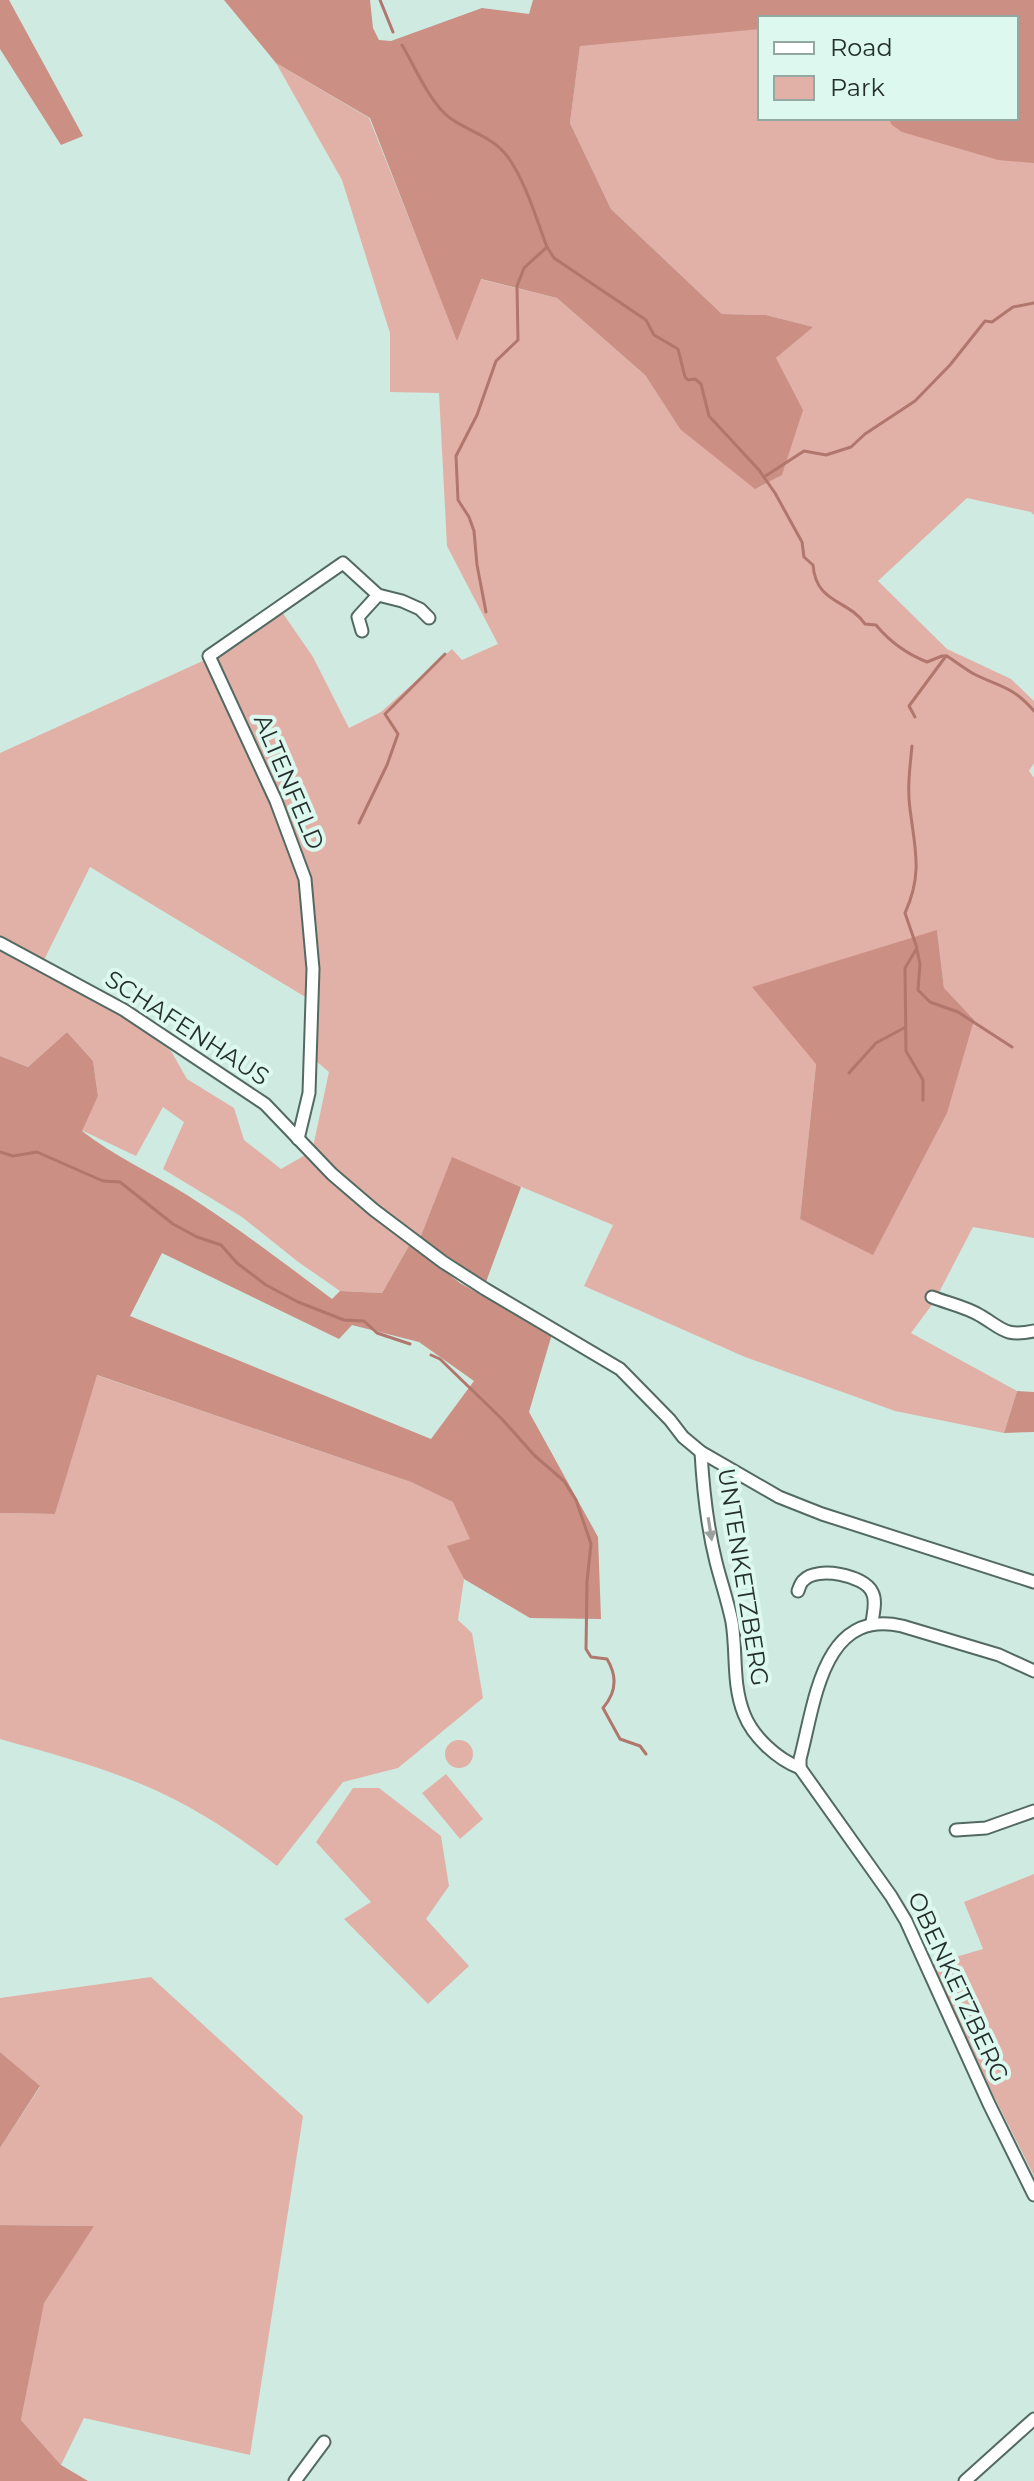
<svg xmlns="http://www.w3.org/2000/svg" width="1034" height="2481" font-family="Montserrat,sans-serif">
	<rect width="100%" height="100%" fill="#cfeae1"/>
	<!-- green -->
	<g fill="#e1b1a8" fill-rule="evenodd">
		<path d="M1034,0v515l-3,-3 -64,-14 -89,83 69,68 64,30 23,22v62l-5,8 5,7v460l-61,-11 -39,75 -23,31 106,58 -13,42 -109,-22 -150,-54 -161,-71 29,-61 -161,-67 -32,80 -55,-44 -52,-47 16,-75 -13,-11 1,-57 -227,-137 -46,93 -44,-21v-186l218,-99 64,-42 31,45 36,71 32,-16 71,-63 10,11 36,-16 -51,-98 -8,-153 -49,-1v-59l-48,-153 -66,-117 93,55 88,221 23,-60 77,19 88,77 35,54 96,-71 36,-31 -46,-12 -44,-1 -111,-105 -41,-86 10,-77 -50,-31zM760,18h256v100h-256zM937,930l7,58 -144,231 16,-155z"/>
		<path d="M0,948l136,75 35,28 16,28 47,29 10,32 37,29 26,-15 21,24 82,66 -28,49 -42,-2 -43,-30 -55,-44 -79,-48 21,-47 -21,-15 -27,49 -55,-26 17,-34 -5,-35 -26,-29 -39,35 -28,-11z"/>
		<path d="M96,1375l315,107 43,20 17,38 -23,6 16,33 -6,41 14,13 11,65 -85,70 -55,14 -66,84c-40,-31 -84,-60 -131,-80 -47,-20 -97,-33 -146,-47v-226l55,1z"/>
		<circle cx="459" cy="1754" r="14"/>
		<path d="M446,1774l37,45 -23,20 -38,-46z"/>
		<path d="M353,1788h26l62,48 8,50 -23,33 43,47 -41,38 -84,-85 27,-17 -55,-60z"/>
		<path d="M1034,1874v302l-78,-155 -24,-57 51,-15 -19,-47z"/>
		<path d="M151,1977l152,139 -53,339 -166,-37 -23,47 -40,-45 22,-117 50,-77 -93,-1v-77l40,-61 -40,-35v-54z"/>
	</g>
	<!-- forest -->
	<g fill="#cc8f84" fill-rule="evenodd">
		<path d="M0,0h9l74,136 -22,9 -61,-96z"/>
		<path d="M224,0h146l3,28 6,12 12,1 91,-33 47,6 4,-14h501v163l-36,-3 -96,-28 -10,-7 -4,-7h128v-100h-256v11l-180,17 -10,77 41,86 111,105 44,1 47,12 -37,31 27,52 -21,65 -27,14 -75,-60 -35,-54 -88,-77 -76,-19 -24,62 -87,-223 -94,-55z"/>
		<path d="M937,930l7,58 30,32 -27,93 -74,142 -73,-36 16,-155 -64,-77z"/>
		<path d="M67,1032l26,29 5,35 -16,35c32,25 70,42 105,64 50,32 97,68 145,104l8,-8 42,2 28,-49 50,39 92,51 -23,78 69,125 3,82 -71,-1 -66,-39 -17,-33 23,-7 -17,-37 -42,-20 -314,-107 -42,139 -55,-1v-457l28,11zM162,1253l177,86 13,-14 67,17 55,39 -43,58 -301,-123z"/>
		<path d="M452,1157l69,30 -35,95 -66,-44z"/>
		<path d="M1017,1391l17,1v40l-30,1z"/>
		<path d="M0,2052l40,34 -40,62z"/>
		<path d="M0,2225l94,1 -50,77 -23,117 40,45 27,16h-88z"/>
	</g>
	<g fill="none" stroke-linecap="round" stroke-linejoin="round">
		<!-- stream -->
		<g stroke="#b1766c" stroke-width="3">
			<path d="M380,0l13,32"/>
			<path d="M402,45c12,20 29,60 48,73 21,15 45,19 60,42 17,26 26,58 37,87l-23,21 -7,18 1,54 -22,21 -19,54 -21,41 2,44 11,17 5,14 3,34 9,47"/>
			<path d="M547,247l7,11 92,62 8,15 24,14 7,28 3,3 7,-1 6,5 8,32 50,54 16,23 27,49 2,15 9,8c3,39 35,34 52,59l11,1c14,17 31,29 51,37l15,-6h5c9,6 18,13 27,18 28,14 38,12 60,37"/>
			<path d="M764,477l40,-26 22,4 25,-8 14,-13 50,-33 35,-36 35,-44 7,1 21,-15 21,-4"/>
			<path d="M915,717l-6,-11 37,-50"/>
			<path d="M912,746c-2,21 -5,42 -2,63 5,40 13,65 -5,104l12,35 -12,20 1,83 17,29v20"/>
			<path d="M359,823l28,-58 11,-31 -13,-20 60,-60"/>
			<path d="M917,950l3,14 -2,26 12,12 28,10 54,35"/>
			<path d="M849,1073l27,-30 28,-15"/>
			<path d="M0,1152l13,4 24,-4 66,29 17,1 53,42 24,13 24,8 16,18 29,22 32,17 46,18 20,1 13,12 33,11"/>
			<path d="M431,1355l9,4 62,60 32,36 30,26 12,19 15,44 -4,37 -1,68 5,8 16,2c11,18 9,34 -4,49l17,31 20,7 6,8"/>
		</g>
		<!-- minor casing -->
		<g stroke="#526a63" stroke-width="15">
			<g id="minor">
				<path d="M362,631l-4,-14 20,-22"/>
				<path d="M0,943l124,67 141,94 67,70 42,36 69,52 42,27 135,80 50,51 13,17 18,15 78,45 43,17 212,68"/>
				<path d="M298,1139l11,-46 4,-124 -8,-90 -29,-78 -67,-145 134,-93 35,32 24,6 18,8 9,9"/>
				<path d="M932,1297c15,6 35,10 49,19 22,13 24,21 53,15"/>
				<path d="M701,1452c2,36 6,74 15,110 5,20 12,40 16,60 5,30 0,62 12,92 9,23 33,45 56,54"/>
				<path d="M798,1591c1,-3 3,-9 6,-11 13,-14 60,-5 68,12 5,9 1,21 0,31"/>
				<path d="M800,1768l91,128 15,25 83,183 45,91"/>
				<path d="M800,1768v-9c15,-56 22,-151 102,-133l97,29 35,16"/>
				<path d="M956,1830l30,-2 48,-17"/>
				<path d="M295,2481l29,-39"/>
				<path d="M965,2481l69,-62"/>
			</g>
		</g>
		<!-- minor -->
		<use href="#minor" stroke="#fff" stroke-width="11"/>
	</g>
	<!-- one-way arrows -->
	<defs><path id="oneway-solid" d="M-6-.8H1V-3.2L6.5 0L1 3.2V.8H-6Z" transform="scale(2)"/></defs>
	<use fill="#9ca1a0" href="#oneway-solid" transform="translate(710 1529) rotate(81)"/>
	<g text-anchor="middle" stroke-width="8" stroke-linejoin="round" paint-order="stroke">
		<!-- street labels -->
		<g font-size="24" fill="#242f2c" stroke="#dcf8ef">
			<text transform="translate(289 782) rotate(67)" y="8">ALTENFELD</text>
			<text transform="translate(187 1028) rotate(33)" y="8">SCHAFENHAUS</text>
			<text transform="translate(743 1577) rotate(81)" y="8">UNTENKETZBERG</text>
			<text transform="translate(958 1987) rotate(65)" y="8">OBENKETZBERG</text>
		</g>
	</g>
	<!-- legend -->
	<rect x="758" y="16" width="260" height="104" fill="#dcf8ef" stroke="#92a8a1" stroke-width="2"/>
	<rect x="774" y="42" width="40" height="12" fill="#ffffff" stroke="#92a8a1" stroke-width="2"/>
	<text x="830" y="56" font-size="24" fill="#242f2c">Road</text>
	<rect x="774" y="76" width="40" height="24" fill="#e1b1a8" stroke="#92a8a1" stroke-width="2"/>
	<text x="830" y="96" font-size="24" fill="#242f2c">Park</text>
</svg>
